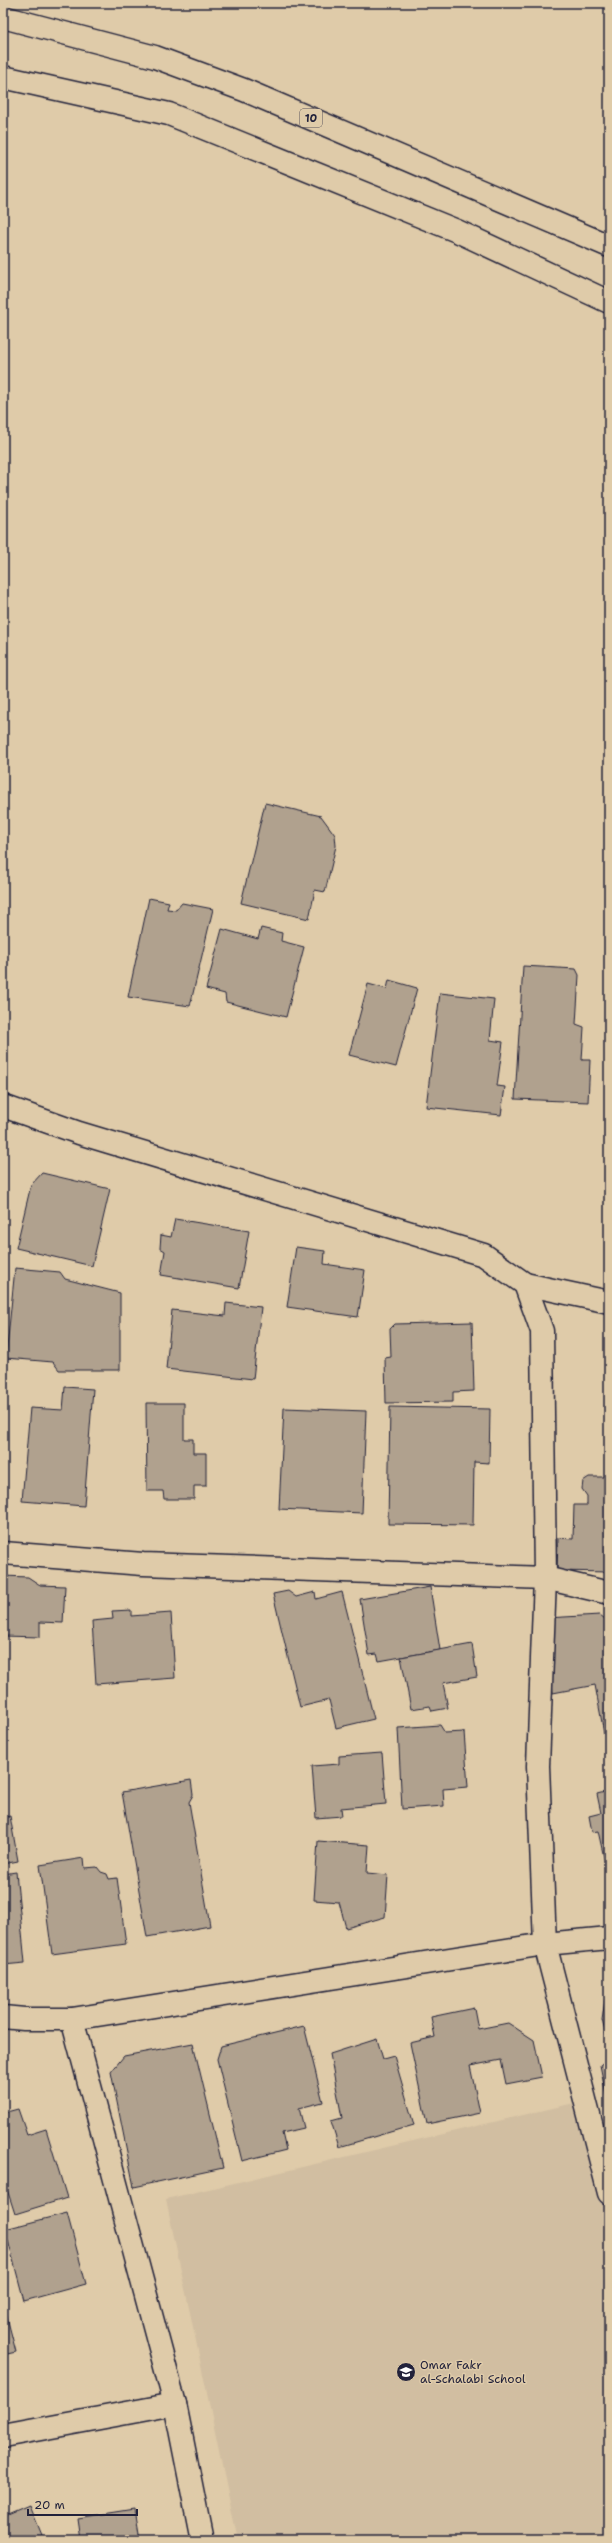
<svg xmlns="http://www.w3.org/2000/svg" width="612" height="2543" font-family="'Shantell Sans',sans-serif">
	<rect width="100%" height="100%" fill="#dfcba9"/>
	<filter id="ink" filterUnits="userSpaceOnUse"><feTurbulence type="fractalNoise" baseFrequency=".025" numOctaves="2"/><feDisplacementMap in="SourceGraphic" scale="8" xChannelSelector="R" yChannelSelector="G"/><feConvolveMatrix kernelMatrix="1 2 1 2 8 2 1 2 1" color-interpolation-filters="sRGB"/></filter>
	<g filter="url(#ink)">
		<!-- built -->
		<path fill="#d1bea1" d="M587,2100l22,103v337h-371l-72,-341z"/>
		<!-- building -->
		<g fill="#b0a18e" stroke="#22223b">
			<path d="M265,803l56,13 14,19 1,11 -11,46 -10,-2 -6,29 -68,-16z"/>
			<path d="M149,898l20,4 -2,7 9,1 6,-7 31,6 -23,97 -62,-9z"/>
			<path d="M261,928l21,5 -1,8 23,6 -18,70 -60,-15 -1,-8 -19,-5 16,-60 36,10z"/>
			<path d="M523,966l53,3 3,6 -3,49 8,3 -2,33h8l-2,42 -73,-3z"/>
			<path d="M389,980l28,8 -21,79 -47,-12 19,-71 19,5z"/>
			<path d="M440,993l54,6 -4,41 13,2 -6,44 8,1 -4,28 -75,-8z"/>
			<path d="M42,1173l68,16 -18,77 -76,-18 15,-63z"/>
			<path d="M175,1219l74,12 -10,57 -78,-13 4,-24 -5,-3 1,-13 10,2z"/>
			<path d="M296,1247l29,4 -1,13 41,6 -7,47 -71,-10z"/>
			<path d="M15,1268l45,4 5,7 55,14v77h-61l-6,-8 -47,-4z"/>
			<path d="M226,1303l35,4 -8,72 -87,-10 6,-59 53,6z"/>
			<path d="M472,1322l2,69 -21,1v10l-67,1 -1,-45 6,-1 -1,-28 5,-5z"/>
			<path d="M65,1387l28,2 -9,117 -62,-5 8,-93 33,2z"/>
			<path d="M146,1403h38v36h9v14h13v33h-12v13h-30l-1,-8h-16z"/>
			<path d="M390,1407l100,2 -1,54 -15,-1 -1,63 -85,-1z"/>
			<path d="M284,1408l82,3 -4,102 -83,-4z"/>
			<path d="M589,1477h20v95l-52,-1 1,-33 15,1 1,-34h13v-9l-5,-7 1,-8z"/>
			<path d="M3,1576l25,1 12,8 25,1 -2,37 -23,-1v15l-37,-1z"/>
			<path d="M430,1587l10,63 -61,11 -2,-7 -8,1 -9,-56z"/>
			<path d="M288,1591l8,6 19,-5 1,7 26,-7 32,127 -38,9 -7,-28 -29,7 -27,-113z"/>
			<path d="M131,1610v6l40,-3 4,65 -79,6 -4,-63 21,-2 -1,-8z"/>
			<path d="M600,1615l9,7v116l-4,1 -10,-54 -42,8 -7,-75z"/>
			<path d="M472,1644l5,33 -34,6 5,25 -16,3 -2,-5 -19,3 -10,-52z"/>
			<path d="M440,1725l5,8 19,-1 4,55 -25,2 1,17 -42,3 -4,-81z"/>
			<path d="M382,1753l4,51 -45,4 1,8 -26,2 -4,-52 27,-2v-8z"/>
			<path d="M191,1780l2,15 -4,7 21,124 -63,11 -25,-145z"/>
			<path d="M609,1791v70l-4,1 -7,-31 -6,1 -3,-16 12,-3 -4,-19z"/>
			<path d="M10,1816l8,45 -15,3v-46z"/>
			<path d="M318,1841l51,4 -2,28 21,2 -3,42 -39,11 -7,-26 -25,-2z"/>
			<path d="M84,1858l1,10 12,-1 4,5 6,2 2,5 8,-1 9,66 -74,10 -12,-89z"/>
			<path d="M16,1872l9,91 -22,2v-91z"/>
			<path d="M609,1997v51l-7,-28 3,-20z"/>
			<path d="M474,2008l4,21 30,-6 26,17 8,37 -36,7 -5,-24 -31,6 10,47 -53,11 -17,-81 25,-6 -4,-20z"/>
			<path d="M304,2026l19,76 -24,6 5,20 -22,5 4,17 -44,11 -25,-102 4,-13z"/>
			<path d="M377,2039l6,20 11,-3 20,69 -75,22 -8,-26 11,-3 -12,-64z"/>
			<path d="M193,2043l30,125 -89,19 -23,-115 13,-16z"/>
			<path d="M609,2058v51l-9,-44z"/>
			<path d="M18,2109l9,26 19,-6 21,69 -52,16 -12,-37v-64z"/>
			<path d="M67,2213l19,71 -62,17 -19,-72z"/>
			<path d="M3,2302l13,50 -13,3z"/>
			<path d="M29,2506l14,34h-40v-23z"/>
			<path d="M135,2510l5,30h-59l-3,-21z"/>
		</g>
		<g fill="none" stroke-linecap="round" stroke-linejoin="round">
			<!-- minor casing -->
			<g stroke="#22223b" stroke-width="25">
				<g id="minor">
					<path d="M525,1284l84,18"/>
					<path d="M3,1553l140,11 402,14 64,15"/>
					<path d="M609,1938l-64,6 64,249"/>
					<path d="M3,2436l172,-32"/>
				</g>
			</g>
			<!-- tertiary casing -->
			<g stroke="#22223b" stroke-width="25">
				<g id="tertiary">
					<path d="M3,1106l76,27 405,122 41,29 17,47 3,247 -7,188 7,178 -473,75h-48l-21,-2"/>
					<path d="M72,2019l103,385 27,136"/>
				</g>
			</g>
			<!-- trunk casing -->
			<g stroke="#22223b" stroke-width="25">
				<g id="trunk">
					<path d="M3,17l152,40 89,33 365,156"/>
					<path d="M3,77l166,37 288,117 152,71"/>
				</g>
			</g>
			<!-- minor -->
			<use href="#minor" stroke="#dfcba9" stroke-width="22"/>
			<!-- tertiary -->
			<use href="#tertiary" stroke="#dfcba9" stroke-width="22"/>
			<!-- trunk -->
			<use href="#trunk" stroke="#dfcba9" stroke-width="22"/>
		</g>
	</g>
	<!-- icons -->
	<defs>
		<g id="school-disc" transform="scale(1)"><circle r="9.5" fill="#22223b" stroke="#dfcba9"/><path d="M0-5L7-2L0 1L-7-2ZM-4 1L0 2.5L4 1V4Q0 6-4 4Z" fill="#fff"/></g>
	</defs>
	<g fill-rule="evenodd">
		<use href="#school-disc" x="406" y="2372"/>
	</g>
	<g text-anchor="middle" stroke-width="3" stroke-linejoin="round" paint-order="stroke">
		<!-- shield labels -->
		<rect fill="#dfcba9" stroke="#5b555c" stroke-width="1" x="300" y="109" width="22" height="18" rx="3"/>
		<g font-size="11" font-weight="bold" fill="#22223b">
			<text x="311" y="122">10</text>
		</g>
		<!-- poi labels -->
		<g font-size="12" fill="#22223b" stroke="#dfcba9" text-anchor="start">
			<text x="420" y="2369">Omar Fakr<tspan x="420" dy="14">al-Schalabi School</tspan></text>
		</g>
	</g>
	<!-- margin -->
	<rect width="612" height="2543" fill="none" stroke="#dfcba9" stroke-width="16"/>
	<rect x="8" y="8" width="596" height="2527" fill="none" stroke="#22223b" stroke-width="1.5" filter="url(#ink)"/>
	<!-- scale -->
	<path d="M28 2509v6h109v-6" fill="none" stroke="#22223b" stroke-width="2"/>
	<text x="34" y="2509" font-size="12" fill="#22223b" stroke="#dfcba9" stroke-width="3" paint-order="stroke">20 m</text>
</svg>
